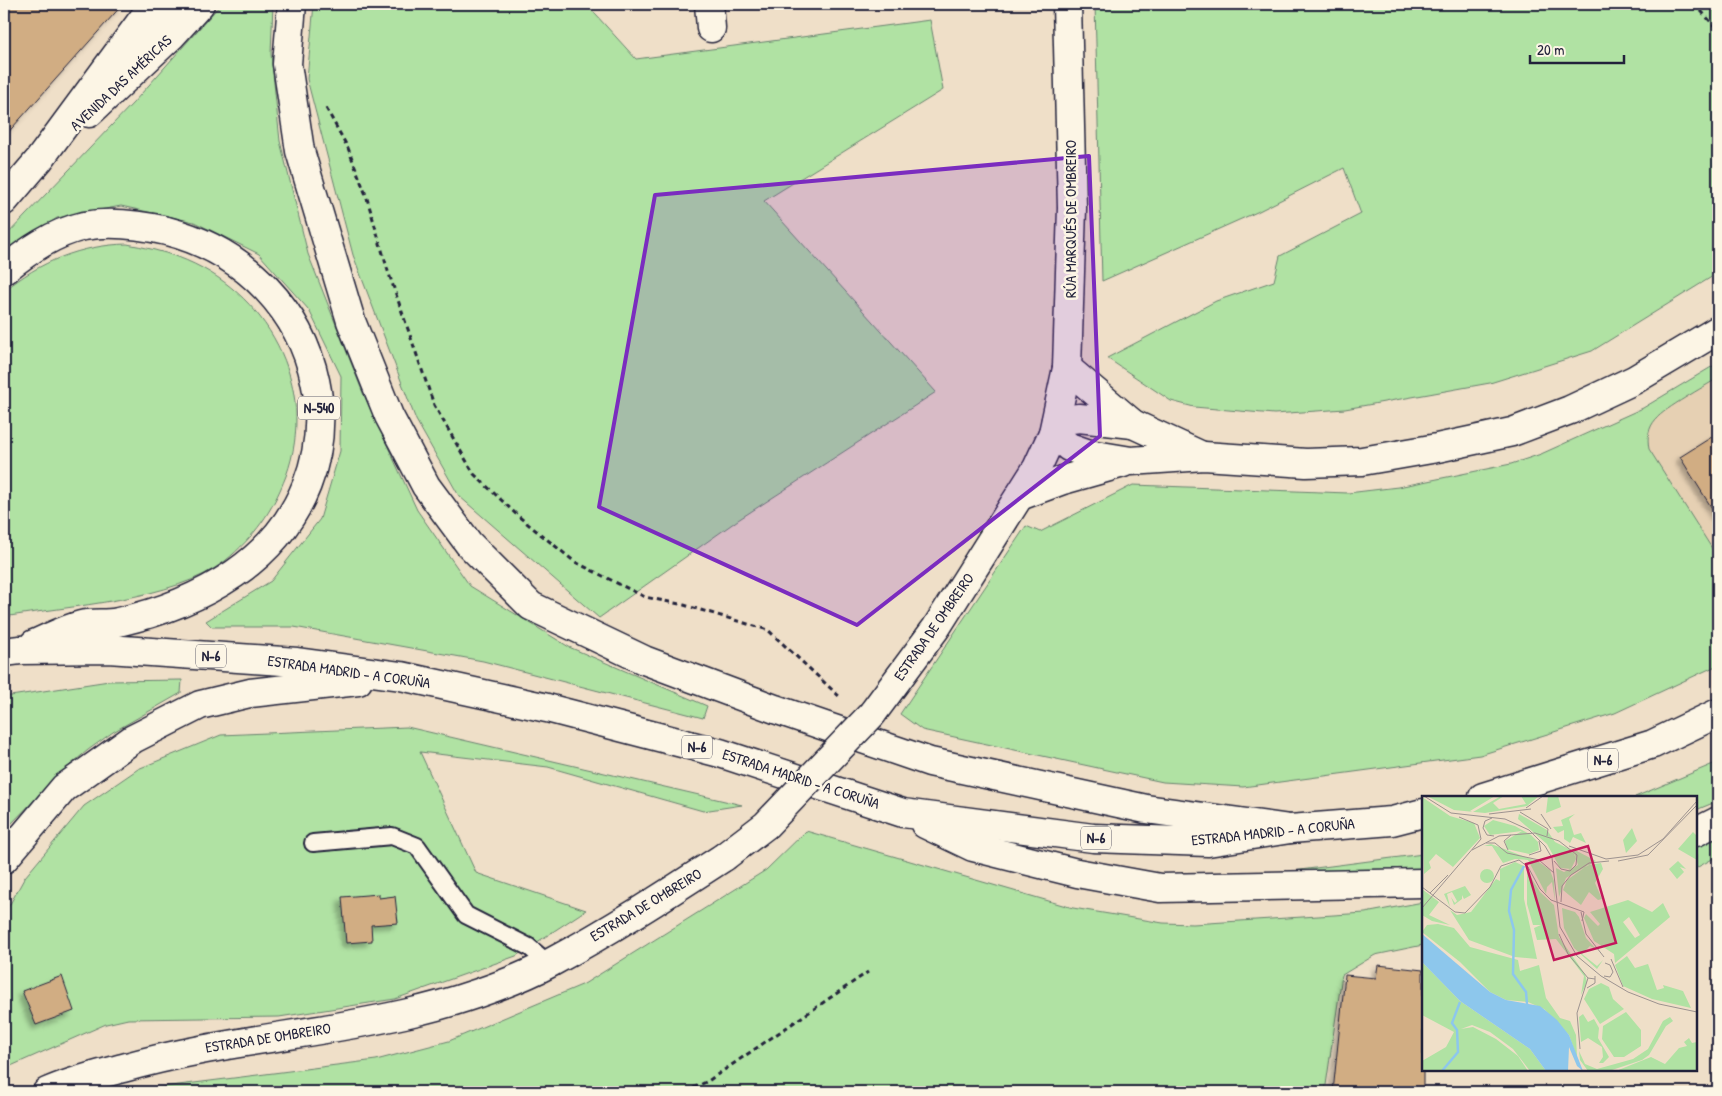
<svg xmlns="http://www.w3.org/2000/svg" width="1722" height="1096" font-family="'Patrick Hand',sans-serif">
	<defs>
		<filter id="shadow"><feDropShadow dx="-4.5" dy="4.5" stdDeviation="2.5" flood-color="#0004"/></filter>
	</defs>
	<rect width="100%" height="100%" fill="#efdfc8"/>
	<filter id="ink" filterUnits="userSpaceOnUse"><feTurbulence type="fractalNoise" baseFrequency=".02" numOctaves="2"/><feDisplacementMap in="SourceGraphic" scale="10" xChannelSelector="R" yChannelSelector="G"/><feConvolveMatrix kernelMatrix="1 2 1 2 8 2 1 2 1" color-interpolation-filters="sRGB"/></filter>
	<g filter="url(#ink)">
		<!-- built -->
		<path fill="#e6d0b3" d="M1718,363v207l-91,-136z"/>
		<!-- green -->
		<g fill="#b0e2a3" stroke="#69826f">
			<path d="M221,4h52l-2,50 9,87 28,113 55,139 54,117 53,76 99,61 138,59 -4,12 -220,-57 -189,-34h-82l-6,-6 65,-40 49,-62 20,-68 1,-75 -32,-66 -50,-56 -65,-32 -73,-16 -64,12 -53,35v-15l129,-135z"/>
			<path d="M314,4h272l50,55 294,-39 13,70 -179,111 172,191 -198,128 -139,98 -140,-122 -43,-76 -63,-165 -46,-176z"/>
			<path d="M1095,4h623v269l-126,78 -102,32 -145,26 -71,5 -80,-7 -23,-6 -64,-43 109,-57 58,-20 6,-25 81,-42 -17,-46 -87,44 -155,69z"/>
			<path d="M127,244c17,3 34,7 51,13 89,33 141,129 108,219 -14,36 -31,60 -61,85 -49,39 -159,45 -221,56v-326c35,-29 77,-46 123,-47z"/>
			<path d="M1718,363v15c-14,9 -53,30 -62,41 -8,9 -9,19 -7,30l69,109v107l-103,48 -135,42 -237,32 -80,-5 -241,-52 -22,-16 126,-188 14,6 93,-47 215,8 50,-6 113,-23 30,-10 102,-46z"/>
			<path d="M182,680l-1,13 -68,39 -25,18 -26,22 -58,59v-134l105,-16z"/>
			<path d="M407,727l335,78 -39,6 -155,-44 -128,-15 56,121 110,37 -70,46 -121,43 -116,18 -151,2 -22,5 -102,45v-154l21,-38 59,-71 54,-37 83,-34z"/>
			<path d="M1718,762v39l-22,9v-13h-61z"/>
			<path d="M806,831l267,77 90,15 30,1 172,-11 58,-11v43l-48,10 -33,20 -17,117h-1189l3,-2 237,-30 73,-19 135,-57 182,-114z"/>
			<path d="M1718,836v20l-22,12v-23z"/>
			<path d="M1423,854v15l-154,5z"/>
		</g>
		<!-- building -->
		<g fill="#d1ad83" stroke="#22223b" filter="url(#shadow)">
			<path d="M4,4h119l-119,133z"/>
			<path d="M1718,433v85l-38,-61z"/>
			<path d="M379,894v4l16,-2 3,27 -27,2 1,16 -26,2 -4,-46z"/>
			<path d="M1378,965l45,5v122h-90l12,-117 31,3z"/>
			<path d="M62,976l12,35 -38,14 -14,-34z"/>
		</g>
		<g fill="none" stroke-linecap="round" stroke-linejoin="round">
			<!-- lane casing -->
			<g stroke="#22223b" stroke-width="20">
				<path id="lane" d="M313,843l79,-7 25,10 49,69 63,32 20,17"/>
			</g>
			<!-- street casing -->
			<g stroke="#22223b" stroke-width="31">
				<g id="street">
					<path d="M709,4l2,24"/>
					<path d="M135,58l43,-54"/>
					<path d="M1067,368l5,-160 -5,-204"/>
				</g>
			</g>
			<!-- secondary casing -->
			<g stroke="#22223b" stroke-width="31">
				<g id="secondary">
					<path d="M89,113l82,-77 29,-32"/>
					<path d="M4,201l35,-41 115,-156"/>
					<path d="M1067,368l66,56 67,31"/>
					<path d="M1056,421l23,-3 54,6"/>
					<path d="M1053,433l16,14 20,7 42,7 73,-5 102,7 56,-2 75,-13 75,-16 58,-22 64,-30 84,-50"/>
					<path d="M1020,496l43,-16 60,-17"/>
					<path d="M872,714l64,-86 101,-160 16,-35 14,-65"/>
					<path d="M47,1092c24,-11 50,-17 76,-24 92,-26 188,-33 281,-54 43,-9 107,-30 146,-51 60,-32 117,-69 174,-106"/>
				</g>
			</g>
			<!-- highway casing -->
			<g stroke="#22223b" stroke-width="31">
				<g id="highway">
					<path d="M292,4l-5,60 13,87 51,170 38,95 37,70 43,58 62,62 113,54 131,49 155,53 216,47 144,20"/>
					<path d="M4,270c24,-19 49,-37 80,-44 27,-5 57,-1 83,5 163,42 210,245 67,343 -34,23 -76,39 -116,48 -12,3 -25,0 -37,3 -16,4 -32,13 -47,19"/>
					<path d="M4,652l16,-2 88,-1 189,13 104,14 146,32 173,45 183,60 190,25 115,4 82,-13 102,-8 31,-8"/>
					<path d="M1483,797l170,-53 65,-31"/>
					<path d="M925,824l48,23 104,26 83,15 263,-5"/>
					<path d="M1696,832l22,-11"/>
					<path d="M4,859l60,-71 69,-49 67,-34 50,-12 108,-12"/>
				</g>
			</g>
			<!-- path -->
			<g stroke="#22223b" stroke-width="3" stroke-dasharray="5 4" stroke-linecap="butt">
				<path d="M1695,4l23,26"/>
				<path d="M326,108l22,40 18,47 22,76 46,134 40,69 44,42 57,46 70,35 39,8 84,25 73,68"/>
				<path d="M685,1092l23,-11 160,-109"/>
			</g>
			<!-- lane -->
			<use href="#lane" stroke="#fcf5e5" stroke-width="16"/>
			<!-- street -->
			<use href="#street" stroke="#fcf5e5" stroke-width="28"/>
			<!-- secondary -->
			<use href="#secondary" stroke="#fcf5e5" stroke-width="28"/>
			<!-- highway -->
			<use href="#highway" stroke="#fcf5e5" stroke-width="28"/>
			<!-- secondary-bridge casing -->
			<g stroke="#22223b" stroke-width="31" stroke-linecap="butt">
				<path id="secondary-bridge" d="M724,857l42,-32 106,-111"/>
			</g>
			<!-- secondary-bridge -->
			<use href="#secondary-bridge" stroke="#fcf5e5" stroke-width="28"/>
		</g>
	</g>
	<!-- marked area -->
	<path fill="#7b2cbf" fill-opacity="0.2" stroke="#7b2cbf" stroke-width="4" stroke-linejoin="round" d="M1089,156l11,280 -243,189 -258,-118 56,-312z"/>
	<g text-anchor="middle" stroke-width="5" stroke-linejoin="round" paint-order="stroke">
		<!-- shield labels -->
		<g fill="#fcf5e5" stroke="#63616e" stroke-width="1">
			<rect x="298" y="396.5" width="42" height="23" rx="4"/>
			<rect x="196" y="644.5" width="30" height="23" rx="4"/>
			<rect x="682" y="735.5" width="30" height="23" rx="4"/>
			<rect x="1588" y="748.5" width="30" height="23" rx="4"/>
			<rect x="1081" y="826.5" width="30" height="23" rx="4"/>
		</g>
		<g font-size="14" font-weight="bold" fill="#22223b">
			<text x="319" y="413">N-540</text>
			<text x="211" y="661">N-6</text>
			<text x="697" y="752">N-6</text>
			<text x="1603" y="765">N-6</text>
			<text x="1096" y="843">N-6</text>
		</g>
		<!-- street labels -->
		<g font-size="15" fill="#22223b" stroke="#fcf5e5">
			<text transform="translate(121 83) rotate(-43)" y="5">AVENIDA DAS AMÉRICAS</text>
			<text transform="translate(1071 219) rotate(-90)" y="5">RÚA MARQUÉS DE OMBREIRO</text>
			<text transform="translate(934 627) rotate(-55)" y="5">ESTRADA DE OMBREIRO</text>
			<text transform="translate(349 672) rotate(8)" y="5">ESTRADA MADRID - A CORUÑA</text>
			<text transform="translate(801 779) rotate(18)" y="5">ESTRADA MADRID - A CORUÑA</text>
			<text transform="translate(1273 832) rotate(-6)" y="5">ESTRADA MADRID - A CORUÑA</text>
			<text transform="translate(646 905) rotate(-31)" y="5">ESTRADA DE OMBREIRO</text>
			<text transform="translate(268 1038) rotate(-9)" y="5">ESTRADA DE OMBREIRO</text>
		</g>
	</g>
	<!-- overview -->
	<g transform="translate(1422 796)">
		<rect width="275" height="275" fill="#efdfc8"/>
		<path d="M5,0h68l-25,15 3,1 28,-16h3l-11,7 6,6 27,-5 -5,-8h18l-12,10 -42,7 -31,-3zM126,0h10l3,11 -15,6zM0,1l28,19 24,7 6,15 -27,29 -17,-13 -7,8 2,6 -7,6zM97,18l28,16 8,12 18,9 3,8 -5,10 -11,-1 -13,-24 -29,-25zM153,18l-6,5 5,16 7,-2 5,10 -13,-6 -3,6 -6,-4v-9l-6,3 -5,-6 10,-1 -2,-6zM71,24l22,6 16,9 7,7 1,8 -10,4 -22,-5 -2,-8 17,-10 -32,4 -6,-9zM210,32l5,13 -11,12 -3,-13zM271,36l4,4v24l-19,-11zM69,48l48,18 11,8 4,11 1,20 -3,-19 -5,5 -1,7 -18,-34 -13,-1 -12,4 -11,-17h-8zM151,53l23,12 -30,17 -7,19 -3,-29 8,4 14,-7zM256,65l8,8 -6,-2 4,5 -7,7 -8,-10zM93,66l9,4v33l13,60 -22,-2 -46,-17 -19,-30 7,5 14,-3 25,-33 4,2v-12zM179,67l2,6 -8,14 7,16 -4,1 -9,-8 -8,13 -18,-15 4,-10 21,-15zM58 80a7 7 0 1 1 14 0a7 7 0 1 1-14 0ZM105,75l13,21 14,13 5,32 26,37 2,8 -6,13 3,-19 -28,-37 -19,1 -3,-12 7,-3h-8l-6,-21zM43,90l6,9 -7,4 -2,-4v4l-8,6 -3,-8 4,6 2,-2 -5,-9 -5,2 3,13 -6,-13zM0,93l17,13 -10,13 21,10 -18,-4 -10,-6zM206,104l24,12 11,-9 7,14 -55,46 -1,-9 -20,-13 -10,-23 2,-4 12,12 2,-2 -10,-12zM207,121l11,18 -5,3 -12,-16zM140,112l13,4 4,5 7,21 11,12 -7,-4 -8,8 15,12 6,-6 -6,9 -23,-21 -10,-20zM16,128l16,4 16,19 48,13 2,11 19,-6 7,33 14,20 10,3 6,14 1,23 -8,-23 -25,-26 -16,-7 -22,-2 -16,-8 -30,-30 -38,-30 5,-7zM205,160l8,12 13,-4 9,26 7,-2 -1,-3 20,6 8,17 -39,-9 -29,-13 -8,-21zM0,166l38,39 70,48 16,22h-16l-17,-22 -23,-17 -18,-7 -11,4 12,-2 23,12 22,17 10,15h-106v-10l24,-14 8,-15 -32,-17zM179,187l8,4 4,12 11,10 -24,15 -16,-25 5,-10zM204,216l15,18v16l-17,11h-10l-12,-18 1,-13zM161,218l5,8 6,-3 5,9 -1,10 11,19 -6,6h-4l4,-6 -1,-10 -14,-9 -7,4 -2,-25zM248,221l3,4 -7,5 -17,29 -7,5 -33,11h-21l-8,-11 -1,-9 6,13 12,5 36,-10 15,-10 15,-28zM267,242l3,5 5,-1v29h-81l35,-14 14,7 14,-16 8,-2 -3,-4z" fill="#b0e2a3" fill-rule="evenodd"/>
		<path d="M0,138l68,58 16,8 34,6 17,14 12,15 14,36 -6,-5 -8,-19 -1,24h-22l-16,-22 -70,-48 -38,-39z" fill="#8dc7ec"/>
		<path fill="none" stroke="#8dc7ec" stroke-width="2.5" d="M102,70l-13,24 -2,21 5,19 -1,44 13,18 1,12M20,275l16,-19 -1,-22 -5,-7 8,-21"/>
		<path fill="none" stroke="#9d9390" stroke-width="1" d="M2,0l27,17 54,6 24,11 16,16 7,12 8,69 17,29 24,20 27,16 31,12 38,8M104,12l17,-12M98,16l28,17 -1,7M67,18l42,-5M119,18l10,15M70,22l-7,3 -2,7 4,7 7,1M64,47h9l12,10 32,7 15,13M147,50l37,13 32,-4 25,-16 34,-38M50,54l27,-14 36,-3 24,8 18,14 -1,10 -6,6 -9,-2 -7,-8M86,54l-4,-9 7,-6M107,59l12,-4 -2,-10M196,65l30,-6 49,-50M0,91l33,25 10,1 25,-26 11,-21 18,-6 9,7 12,22 11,11 33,12 -2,9M8,97l18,-18M139,106l1,-16 9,-11 18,-12 20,-2M0,112l59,-69 -3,-14 -19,-8M159,116l5,22 18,23M137,138l9,20 20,24M189,163l12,28M182,180l6,1 3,-5 -3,-7 -5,-2M165,192l8,-5v-7M158,253l-3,-36 11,-35 7,1"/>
		<path fill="#c2185b" fill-opacity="0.15" stroke="#c2185b" stroke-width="2.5" d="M166,50l28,97 -62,17 -28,-96z"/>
		<rect width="275" height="275" fill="none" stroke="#22223b" stroke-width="2.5"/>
	</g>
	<!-- margin -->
	<rect width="1722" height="1096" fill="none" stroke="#fcf5e5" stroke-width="20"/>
	<rect x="10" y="10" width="1702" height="1076" fill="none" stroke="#22223b" stroke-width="2" filter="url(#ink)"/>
	<!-- scale -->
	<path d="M1530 55v8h94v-8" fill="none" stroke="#22223b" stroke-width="2.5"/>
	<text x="1537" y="55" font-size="15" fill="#22223b" stroke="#fcf5e5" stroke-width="4" paint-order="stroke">20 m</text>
</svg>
